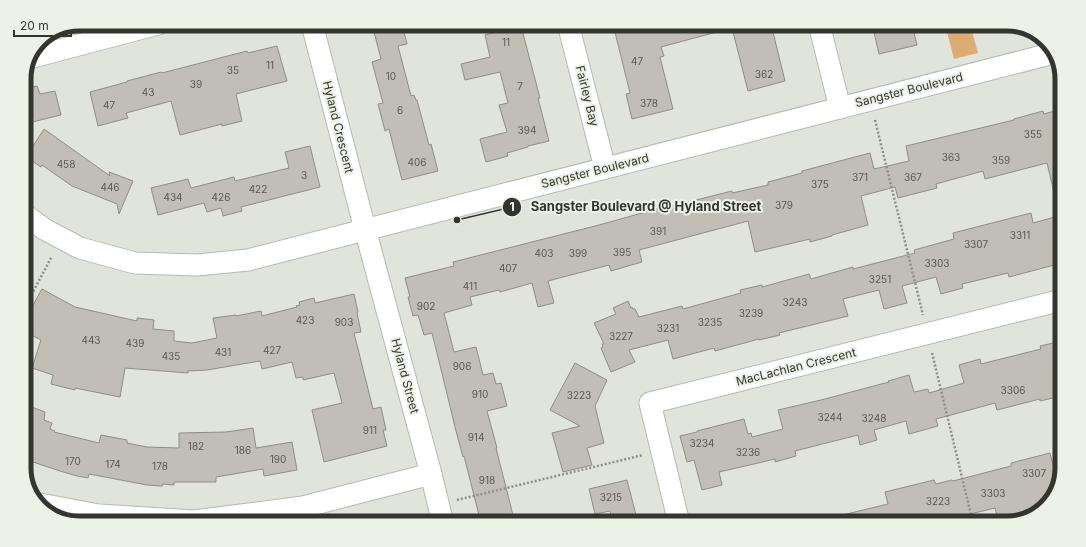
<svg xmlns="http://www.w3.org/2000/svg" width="1086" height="547" font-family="Inter,sans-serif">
	<rect width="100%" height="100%" fill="#e0e4da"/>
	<!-- green -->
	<path fill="#ddac73" d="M945,24h25l8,29 -24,6z"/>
	<!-- building -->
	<g fill="#c1bfb5" stroke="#908e84">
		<path d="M372,24h30l5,20 -9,2 13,50 3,-1 2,5h1l12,45 2,-1 7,27 -36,9 -13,-51 -4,2 -7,-27 5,-1 -11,-41 9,-3z"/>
		<path d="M613,24h115v5l-67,18 3,9 -4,1 13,52 -41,10 -6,-25 4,-1z"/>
		<path d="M731,24h40l14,57 -37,10z"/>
		<path d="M890,24h22l5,21 -38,9 -6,-26z"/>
		<path d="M521,26l19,72h-2l11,43 -21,5v1l-21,6 1,3 -22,6 -6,-23 27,-7 -8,-27 9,-2 -8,-31 -35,8 -4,-16 29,-7 -5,-22z"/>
		<path d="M277,46l10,35 -51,13 6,27 -20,5v-2l-42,11 -9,-34 -45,12 2,5 -30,8 -8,-34 37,-10v-1l34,-9 1,1 85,-22 1,2z"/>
		<path d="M37,86l3,8 15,-3 6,24 -37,9v-35z"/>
		<path d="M1062,109v91l-6,1 -9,-38 -62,16 -2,-8 -47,13 1,4 -39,10 -3,-11 -34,9 7,29 -36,10v1l-22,6v-3l-55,13 -7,-31 -109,29 3,12 -31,9 -2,-6 -61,16 6,22 -16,4 -6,-24 -32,9 -1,-2 -29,7 2,8 -28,8 10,39 22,-5 7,28 10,-2 3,11 5,-1 6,23 -20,5 10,37h-1l19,75h-34l-17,-67 -1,1 -7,-26 -17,-70 -7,-28 -8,2 -6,-20 -5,1 -5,-19h2l-5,-19 49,-12 -1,-4 146,-37 65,-18v1l68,-17v2l36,-8v-3l34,-9v-2l68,-18 4,16 35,-8 -3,-15 108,-26v-1l29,-8 1,3z"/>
		<path d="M44,129l66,47 -1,-4 24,9 -14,33 -2,-10 -45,-18 -30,-21 -1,2 -15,-10z"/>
		<path d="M310,146l10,41 -79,20 1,4 -19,5 -2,-8 -14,4 -3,-9 -46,12 -7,-27 37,-9 3,9 43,-11 1,4 54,-13 -4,-16z"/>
		<path d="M1031,213l2,10 29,-8v48l-53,14 -1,-4 -46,11 1,4 -22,6 -5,-17 -34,9 5,17 -23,6 -5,-19 -36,9 5,17 -69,17 1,2 -21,5v-1l-44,12 -1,-3 -41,11 -5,-19 -39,10 6,12 -24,10 -10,-24 2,-1 -1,-3h2l-10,-21 22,-9 -3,-6 15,-7 3,7 1,-1 1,2h2l4,8 43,-11 1,3 58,-16 -1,-3 22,-5v2l47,-13 2,5 42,-12v2l62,-16 -1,-3 40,-11 -1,-6z"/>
		<path d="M42,289l33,18 62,14v-3l17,2 -1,9 21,2v10l18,2 25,-5 -4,-20 23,-3v1l25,-5 1,5 35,-9 -1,-1 4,-1 -1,-3 15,-4 1,5 39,-9 4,18 -1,1 4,19 -7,1 19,76 8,-2 5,23h-3l4,16 -63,16 -12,-52 30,-7 -8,-30 -31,7v-3l-7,1 -4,-16 -30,7 -2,-8 -53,9 -19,1v2l-63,-5 -5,29 -45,-9v2l-24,-6 2,-9 -21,-7 9,-28 -17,-9v-10z"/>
		<path d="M1062,341v55l-22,5v-2l-43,11 -2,-7 -22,6 -37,10 2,7 -29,8 -3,-13 -32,9 3,10 -17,5 -2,-10 -63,16 1,5 -21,6v-3l-21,5 -35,8 3,13 -20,5 -8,-30 -7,2 -7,-26 17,-4v-1l47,-12 4,15 3,-1 1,4 31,-8 -5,-19 43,-10 68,-18 -1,-1 21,-6 5,17 14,-3 1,4 35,-10 -5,-18 21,-6 1,5 60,-15 -1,-3z"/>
		<path d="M575,363l32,17 -12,26 9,37 -17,5 5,17 -29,7 -11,-39 28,-7 -30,-16z"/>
		<path d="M29,406l16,6 -1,8 8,3 -2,6 5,2 -1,1 45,11 2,-8 26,5v3l20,4 32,1v-15l47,-1 27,-4 3,20 36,-6 5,28 -33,6 -1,-7 -47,8v5h-42v3l-11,-1 -1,2 -15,-1 -58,-11 -1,4 -11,-2 -17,-5 -36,-12v-41z"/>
		<path d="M1050,453l8,31 -2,8 -13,15 -45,12 -3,-11 -33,8 1,7h-128l-1,-6 54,-13 -3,-12 49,-12 2,4 16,-4 1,1 58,-15v-3z"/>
		<path d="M627,480l11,43h-25l-3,-12 -15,3 -6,-25z"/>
	</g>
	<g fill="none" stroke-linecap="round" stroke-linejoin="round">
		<!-- minor casing -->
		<g stroke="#b6bab0" stroke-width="23">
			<g id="minor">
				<path d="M312,24l53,205 66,245 12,49"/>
				<path d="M568,24l37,144"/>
				<path d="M819,24l21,84"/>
				<path d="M33,57l125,-33"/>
				<path d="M24,214l20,15 36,19 55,15 62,2 51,-5 806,-207"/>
				<path d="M40,504l59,11 95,6 109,-14 128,-33"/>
				<path d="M679,523l-29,-120 412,-103"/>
			</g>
		</g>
		<!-- path -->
		<g stroke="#8e9089" stroke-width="2.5" stroke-dasharray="2 2" stroke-linecap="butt">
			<path d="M980,25l4,-1"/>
			<path d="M875,120l48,195"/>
			<path d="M24,309l28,-53"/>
			<path d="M932,353l41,170"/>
			<path d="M457,500l186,-45"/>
		</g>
		<!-- minor -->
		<use href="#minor" stroke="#fff" stroke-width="21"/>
	</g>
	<g text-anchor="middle" stroke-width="4" stroke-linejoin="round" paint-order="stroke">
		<!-- number labels -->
		<g font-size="10" fill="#575852">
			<text x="506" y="46">11</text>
			<text x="637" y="65">47</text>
			<text x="270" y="69">11</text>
			<text x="233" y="74">35</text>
			<text x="764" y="78">362</text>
			<text x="391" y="80">10</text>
			<text x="196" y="88">39</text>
			<text x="520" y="90">7</text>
			<text x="148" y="96">43</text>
			<text x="649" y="107">378</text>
			<text x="109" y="109">47</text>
			<text x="400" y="114">6</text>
			<text x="527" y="134">394</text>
			<text x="1033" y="138">355</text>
			<text x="951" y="161">363</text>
			<text x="1001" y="164">359</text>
			<text x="417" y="166">406</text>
			<text x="66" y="168">458</text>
			<text x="304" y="179">3</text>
			<text x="860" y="181">371</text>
			<text x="913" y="181">367</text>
			<text x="820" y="188">375</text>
			<text x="110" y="191">446</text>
			<text x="258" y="193">422</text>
			<text x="173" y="201">434</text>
			<text x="221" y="201">426</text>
			<text x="784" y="209">379</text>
			<text x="658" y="235">391</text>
			<text x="1020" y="239">3311</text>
			<text x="976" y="248">3307</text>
			<text x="622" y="256">395</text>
			<text x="544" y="257">403</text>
			<text x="578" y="257">399</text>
			<text x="937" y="267">3303</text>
			<text x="508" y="272">407</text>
			<text x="880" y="283">3251</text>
			<text x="470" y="290">411</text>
			<text x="795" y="306">3243</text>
			<text x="426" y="310">902</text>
			<text x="751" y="317">3239</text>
			<text x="305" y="324">423</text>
			<text x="344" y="326">903</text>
			<text x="710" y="326">3235</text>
			<text x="668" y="332">3231</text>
			<text x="621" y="340">3227</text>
			<text x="91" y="344">443</text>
			<text x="135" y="347">439</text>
			<text x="272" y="354">427</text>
			<text x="223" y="356">431</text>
			<text x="171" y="360">435</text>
			<text x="462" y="370">906</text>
			<text x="1013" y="394">3306</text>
			<text x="480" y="398">910</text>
			<text x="579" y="399">3223</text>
			<text x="830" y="421">3244</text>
			<text x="874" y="422">3248</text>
			<text x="370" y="434">911</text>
			<text x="476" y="441">914</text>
			<text x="702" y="447">3234</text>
			<text x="196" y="450">182</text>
			<text x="243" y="454">186</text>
			<text x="748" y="456">3236</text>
			<text x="278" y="463">190</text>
			<text x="73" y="465">170</text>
			<text x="113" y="468">174</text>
			<text x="160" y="470">178</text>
			<text x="1034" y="477">3307</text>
			<text x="487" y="484">918</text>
			<text x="993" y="497">3303</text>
			<text x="611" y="501">3215</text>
			<text x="938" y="505">3223</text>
		</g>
		<!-- street labels -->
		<g font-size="12" fill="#343531" stroke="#edf2e7">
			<text transform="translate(909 90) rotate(-14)" y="4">Sangster Boulevard</text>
			<text transform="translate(587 96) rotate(76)" y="4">Fairley Bay</text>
			<text transform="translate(338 127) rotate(76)" y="4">Hyland Crescent</text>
			<text transform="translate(595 171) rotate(-14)" y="4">Sangster Boulevard</text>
			<text transform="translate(796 367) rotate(-14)" y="4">MacLachlan Crescent</text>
			<text transform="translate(405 376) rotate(75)" y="4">Hyland Street</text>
		</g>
	</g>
	<!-- crop -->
	<path d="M0 0H1086V547H0ZM79 31H1007A48 48 0 0 1 1055 79V468A48 48 0 0 1 1007 516H79A48 48 0 0 1 31 468V79A48 48 0 0 1 79 31Z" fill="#edf2e7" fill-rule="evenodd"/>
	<path fill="none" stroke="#343531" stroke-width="5" d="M79 31H1007A48 48 0 0 1 1055 79V468A48 48 0 0 1 1007 516H79A48 48 0 0 1 31 468V79A48 48 0 0 1 79 31Z"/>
	<!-- callouts -->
	<path fill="none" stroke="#343531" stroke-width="1.5" d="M457 220L512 207"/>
	<g fill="#343531" stroke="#edf2e7" stroke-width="1.5">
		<circle cx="457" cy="220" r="4"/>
		<circle cx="512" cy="207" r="10"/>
	</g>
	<g font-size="12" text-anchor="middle" font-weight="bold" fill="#fff">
		<text x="512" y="211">1</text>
	</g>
	<g font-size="13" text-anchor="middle" font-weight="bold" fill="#343531" stroke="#edf2e7" stroke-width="4" stroke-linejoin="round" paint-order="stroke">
		<text x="646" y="211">Sangster Boulevard @ Hyland Street</text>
	</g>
	<!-- scale -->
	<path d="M14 30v6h57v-6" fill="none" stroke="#343531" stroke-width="2"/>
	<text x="20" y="30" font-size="12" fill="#343531" stroke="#edf2e7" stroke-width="3" paint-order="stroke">20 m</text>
</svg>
